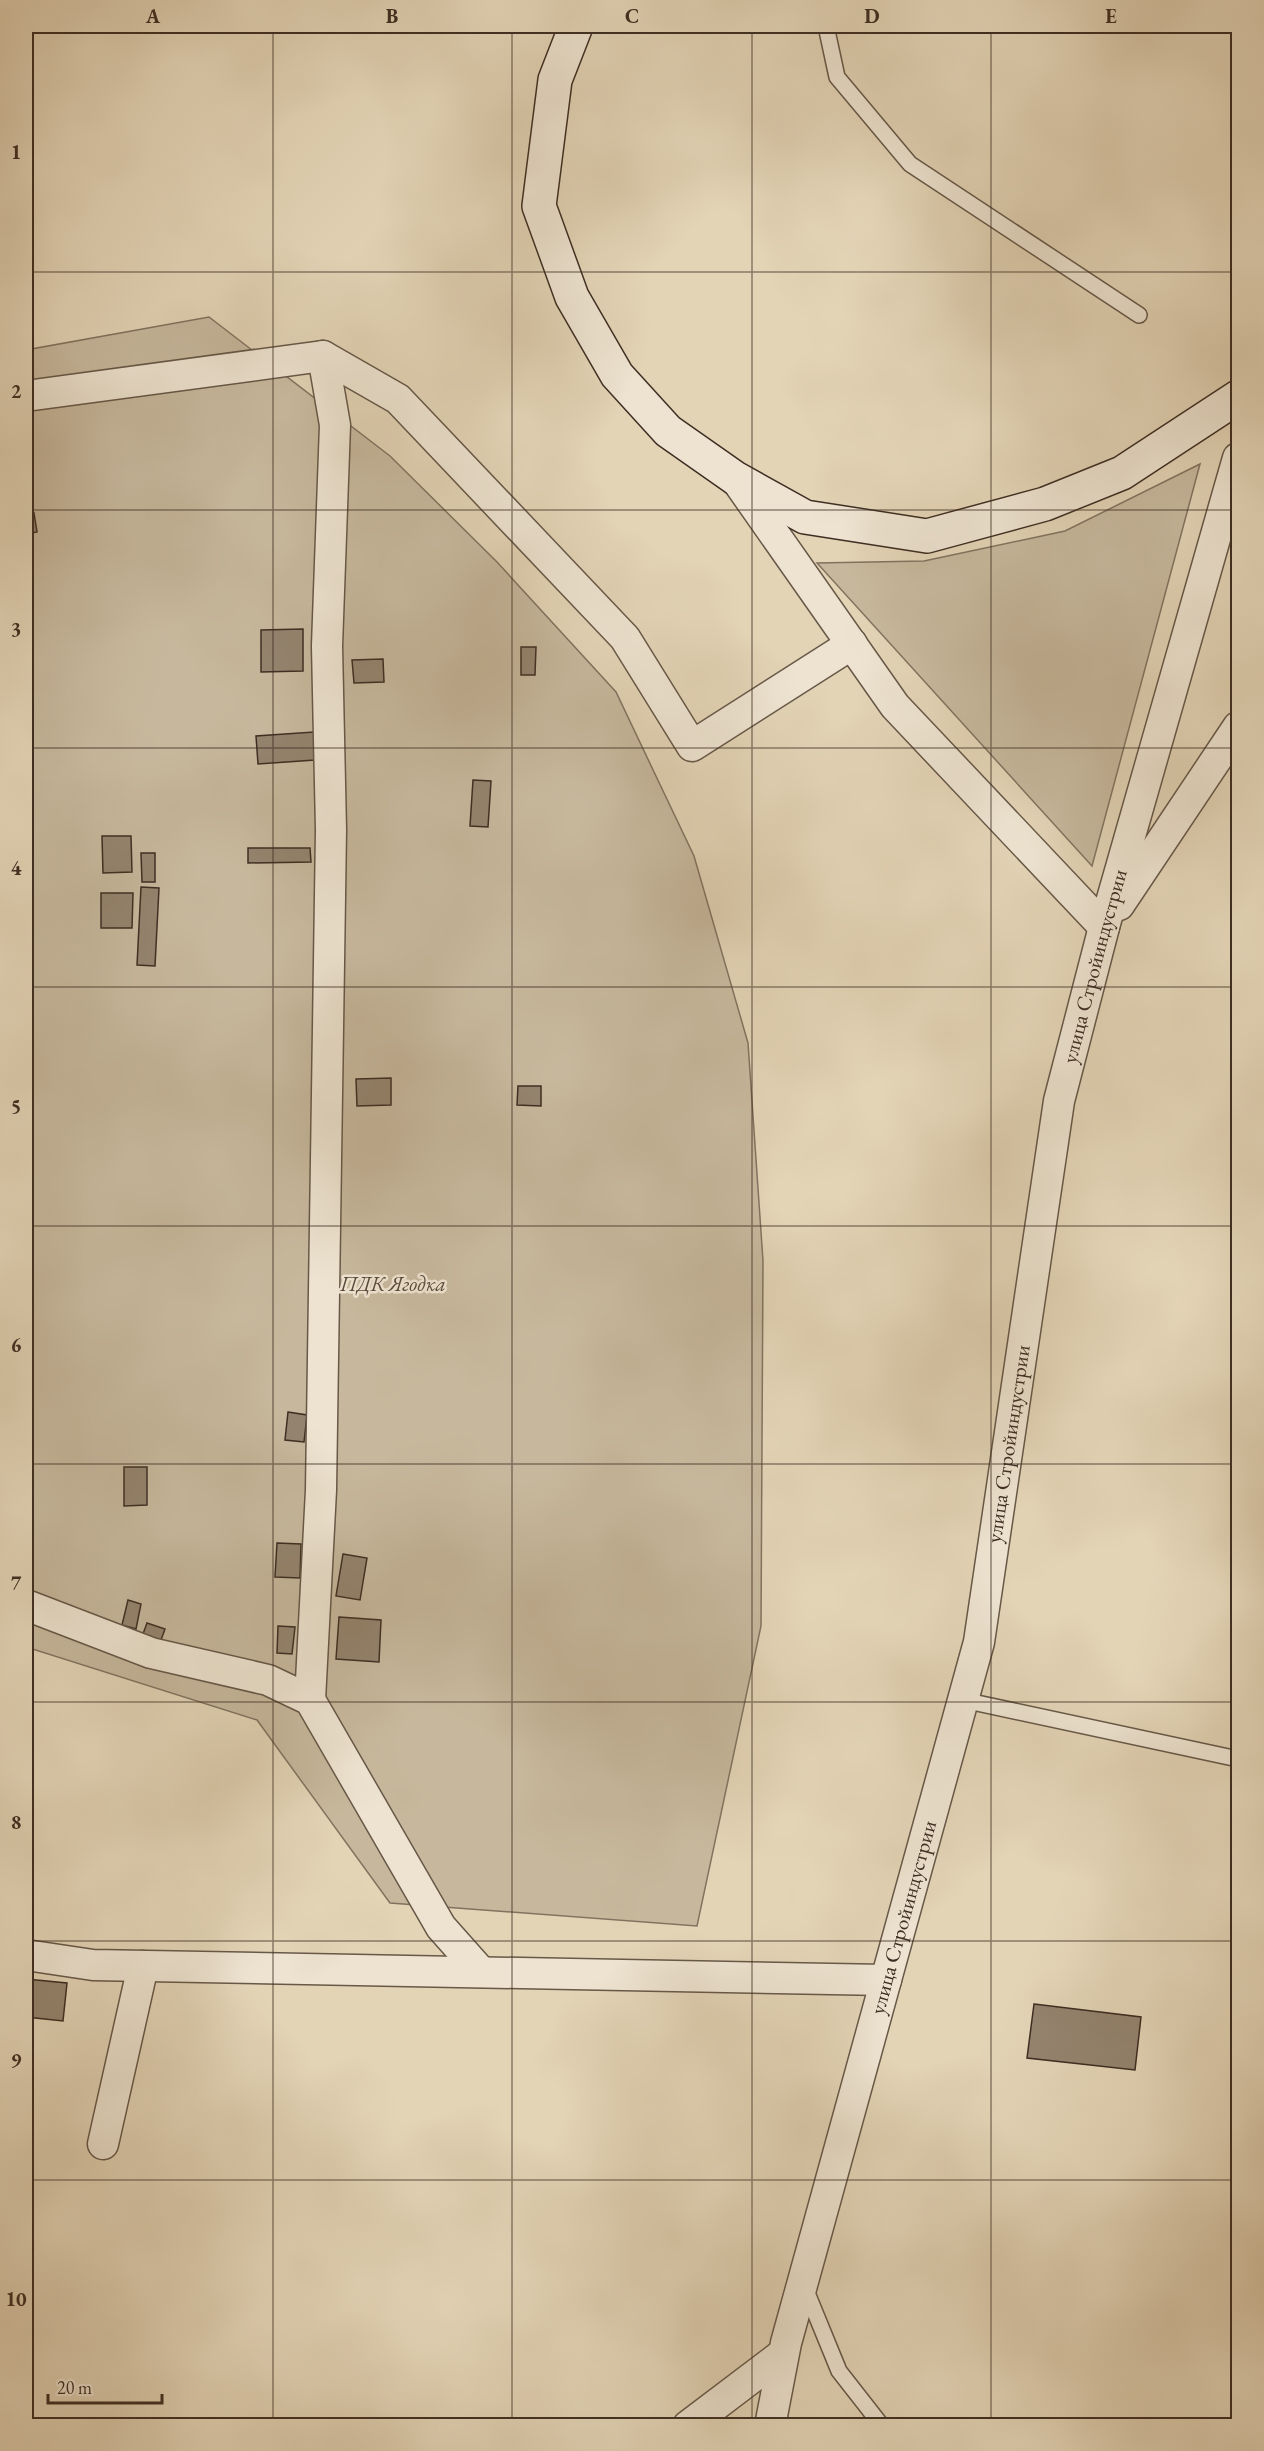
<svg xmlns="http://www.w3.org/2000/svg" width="1264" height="2451" font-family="'EB Garamond',serif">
	<rect width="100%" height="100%" fill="#e3d4b6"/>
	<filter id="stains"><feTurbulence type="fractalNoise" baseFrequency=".00333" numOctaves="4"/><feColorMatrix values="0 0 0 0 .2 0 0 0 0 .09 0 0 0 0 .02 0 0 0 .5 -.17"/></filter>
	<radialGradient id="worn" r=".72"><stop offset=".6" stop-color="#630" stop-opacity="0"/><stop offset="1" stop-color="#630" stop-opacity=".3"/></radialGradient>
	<!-- green -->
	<g fill="#c7b89d" stroke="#827360" stroke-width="1.5">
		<path d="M209,317l181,139 107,106 119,130 78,164 54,187 15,218 -2,365 -64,300 -307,-23 -133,-183 -231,-73v-1297z"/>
		<path d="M1200,464l-108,402 -275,-303 107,-2 141,-30z"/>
	</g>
	<!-- building -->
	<g fill="#94846f" stroke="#3e2e23" stroke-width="1.5">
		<path d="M34,513l3,19 -11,2v-19z"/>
		<path d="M303,629v42l-42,1v-42z"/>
		<path d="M521,647h15l-1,28h-14z"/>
		<path d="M383,659l1,23 -30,1 -2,-23z"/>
		<path d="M314,732l1,28 -57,4 -2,-28z"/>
		<path d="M473,780l18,1 -3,46 -18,-1z"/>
		<path d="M102,836h29l1,36 -29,1z"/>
		<path d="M248,848h62l1,14 -63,1z"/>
		<path d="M141,853h14v29h-13z"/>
		<path d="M141,887l18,1 -4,78 -18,-1z"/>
		<path d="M101,893h32l-1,35h-31z"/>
		<path d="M391,1078v27l-34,1 -1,-27z"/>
		<path d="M518,1086h23v20l-24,-1z"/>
		<path d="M288,1412l19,3 -3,27 -19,-2z"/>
		<path d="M124,1467h23v38l-23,1z"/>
		<path d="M277,1543l24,1 -1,34 -25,-1z"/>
		<path d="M343,1554l24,4 -7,42 -24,-4z"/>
		<path d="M128,1600l13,4 -5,25 -14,-4z"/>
		<path d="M339,1617l42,3 -2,42 -43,-3z"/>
		<path d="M147,1623l18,6 -4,11 -18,-6z"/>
		<path d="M278,1626l17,1 -3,27 -15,-1z"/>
		<path d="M26,1979l41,4 -4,38 -37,-4z"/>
		<path d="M1034,2004l107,13 -6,53 -108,-12z"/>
	</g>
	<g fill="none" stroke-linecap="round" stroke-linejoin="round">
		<!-- lane casing -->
		<g stroke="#675848" stroke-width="18">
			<g id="lane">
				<path d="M826,26l11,51 73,87 229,151"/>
				<path d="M963,1700l275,59"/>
				<path d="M805,2288l34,83 43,55"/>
			</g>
		</g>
		<!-- street casing -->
		<g stroke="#675848" stroke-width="33">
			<g id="street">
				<path d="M26,396l297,-40 75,43 227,239 67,108 160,-102"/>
				<path d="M735,478l160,228 209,221"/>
				<path d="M1119,905l119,-178"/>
				<path d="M26,1605l125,48 117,27 42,20 131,227 40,45"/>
				<path d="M310,1700l11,-210 10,-660 -4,-184 8,-221 -12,-69"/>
				<path d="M26,1955l67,10 793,15"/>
				<path d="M103,2144l40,-178"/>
				<path d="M688,2426l95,-72"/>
				<path id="s1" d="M770,2426l16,-83 193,-701 80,-541 45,-174 134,-469"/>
			</g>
		</g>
		<!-- secondary casing -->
		<g stroke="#3e2e23" stroke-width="36">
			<path id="secondary" d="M576,26l-21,54 -16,126 33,91 45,78 51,56 67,47 70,39 122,19 118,-32 77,-31 116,-76"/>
		</g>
		<!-- lane -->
		<use href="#lane" stroke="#ede3d0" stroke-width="15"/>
		<!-- street -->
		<use href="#street" stroke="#ede3d0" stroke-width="30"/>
		<!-- secondary -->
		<use href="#secondary" stroke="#ede3d0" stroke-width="33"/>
	</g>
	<!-- grid -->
	<path fill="none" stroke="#3e2e23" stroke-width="1.5" stroke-opacity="0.55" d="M273,26v2400M512,26v2400M752,26v2400M991,26v2400M26,272h1212M26,510h1212M26,748h1212M26,987h1212M26,1226h1212M26,1464h1212M26,1702h1212M26,1941h1212M26,2180h1212"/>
	<g text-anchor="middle" stroke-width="5" stroke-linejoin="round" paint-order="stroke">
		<!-- street labels -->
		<g font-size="21" fill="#3e2e23" stroke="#ede3d0">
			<text dy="7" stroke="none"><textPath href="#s1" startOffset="1498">улица Стройиндустрии</textPath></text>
			<text dy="7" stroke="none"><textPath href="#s1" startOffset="1012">улица Стройиндустрии</textPath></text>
			<text dy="7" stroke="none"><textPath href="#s1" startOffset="526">улица Стройиндустрии</textPath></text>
		</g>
		<!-- park labels -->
		<g font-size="21" font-style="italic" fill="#594a3b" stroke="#ede3d0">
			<text x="393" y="1291">ПДК Ягодка</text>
		</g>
	</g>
	<!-- margin -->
	<rect width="1264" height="2451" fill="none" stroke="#e3d4b6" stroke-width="66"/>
	<!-- scale -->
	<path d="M48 2394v9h114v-9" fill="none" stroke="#3e2e23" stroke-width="3"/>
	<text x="57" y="2394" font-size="18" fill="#3e2e23" stroke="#ede3d0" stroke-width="4.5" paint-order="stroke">20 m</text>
	<rect x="33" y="33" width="1198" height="2385" fill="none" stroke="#3e2e23" stroke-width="2"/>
	<g font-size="20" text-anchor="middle" font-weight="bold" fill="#3e2e23">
		<text x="153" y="23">A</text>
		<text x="392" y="23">B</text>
		<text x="632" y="23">C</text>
		<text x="872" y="23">D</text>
		<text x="1111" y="23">E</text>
		<text x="16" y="159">1</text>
		<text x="16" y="398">2</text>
		<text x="16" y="636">3</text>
		<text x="16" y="875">4</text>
		<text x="16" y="1113">5</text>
		<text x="16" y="1352">6</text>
		<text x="16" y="1590">7</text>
		<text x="16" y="1829">8</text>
		<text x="16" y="2067">9</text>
		<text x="16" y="2306">10</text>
	</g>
	<rect width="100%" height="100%" filter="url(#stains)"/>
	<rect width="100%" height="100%" fill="url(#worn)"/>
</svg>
